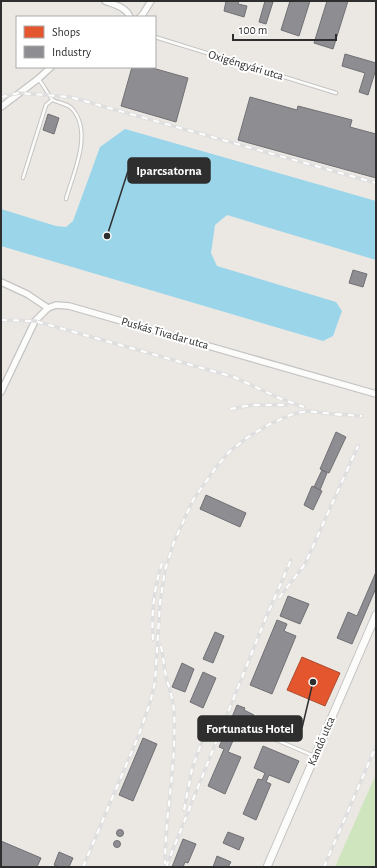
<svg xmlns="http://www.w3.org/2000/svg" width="377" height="868" font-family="'Alegreya Sans',sans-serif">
	<rect width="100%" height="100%" fill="#ebe8e4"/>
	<!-- green -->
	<path fill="#cee5be" d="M376,774v93h-41z"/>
	<!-- water -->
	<path fill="#9ad5ea" d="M125,129l251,72v59l-149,-45 -12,10 -4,28 6,13 119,36 6,9 -9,25 -10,5 -322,-95v-37l55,17 10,1 7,-6 27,-74z"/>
	<!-- shops -->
	<path fill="#e4572e" stroke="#ad4b2e" d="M302,657l38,16 -15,33 -38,-16z"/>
	<!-- industry -->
	<g fill="#8d8d92" stroke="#707074">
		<path d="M226,1h13l-1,3 9,2 -3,11 -20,-6z"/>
		<path d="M265,1l8,1 -7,22 -7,-2z"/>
		<path d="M290,1h20l-11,35 -18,-6z"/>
		<path d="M327,1h21l-15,48 -19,-6z"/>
		<path d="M345,54l31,9v6l-8,26 -9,-3 6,-19 -23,-7z"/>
		<path d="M132,67h17l39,11 -12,44 -55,-16z"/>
		<path d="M250,97l47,13 1,-4 54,14 -2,7 26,7v44l-138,-38z"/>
		<path d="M48,114l11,4 -5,16 -11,-4z"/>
		<path d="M353,270l14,4 -4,13 -14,-4z"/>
		<path d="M336,432l10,5 -17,36 -9,-4z"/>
		<path d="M322,470l5,3 -7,17 -6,-3z"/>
		<path d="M312,486l10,5 -9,19 -9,-5z"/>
		<path d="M206,495l40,18 -6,14 -40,-18z"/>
		<path d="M376,572v16l-24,56 -15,-6 11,-26 9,4z"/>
		<path d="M288,596l21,8 -9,20 -20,-8z"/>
		<path d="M277,620l10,4 -3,7 12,5 -24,58 -22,-9z"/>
		<path d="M215,632l9,4 -11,27 -10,-4z"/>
		<path d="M182,663l12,6 -9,23 -13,-5z"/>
		<path d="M203,672l13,6 -13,30 -13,-6z"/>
		<path d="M237,705l8,3 -1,2 10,5 -5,12 -11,-4 2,-3 -8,-3z"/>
		<path d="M226,732l9,4 -7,16 13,5 -16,37 -17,-8 16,-37 -5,-2z"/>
		<path d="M143,738l14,6 -24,57 -14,-6z"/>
		<path d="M263,746l36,15 -10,22 -20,-8 -3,7 5,2 -15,36 -13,-6 15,-35 4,1 3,-7 -11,-5z"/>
		<circle cx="120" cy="833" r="3.5"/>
		<path d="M228,832l16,6 -5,12 -16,-7z"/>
		<path d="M183,839l13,5 -8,19 -3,-1 -2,5h-11z"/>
		<circle cx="117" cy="844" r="3.5"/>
		<path d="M1,841l40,17 -4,9h-36z"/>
		<path d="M59,852l14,6 -4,9h-9l-6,-2z"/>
		<path d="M217,856l14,6 -3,5h-15z"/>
	</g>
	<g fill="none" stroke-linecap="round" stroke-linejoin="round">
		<!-- service casing -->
		<g stroke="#c5c4c4" stroke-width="4.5">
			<g id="service">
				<path d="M155,37l181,56"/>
				<path d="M39,80c4,4 11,18 14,20 7,4 16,3 21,11 18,24 -1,63 -8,88"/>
				<path d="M23,178l23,-73 6,-5"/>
				<path d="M260,733l54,23"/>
			</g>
		</g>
		<!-- minor casing -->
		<g stroke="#c5c4c4" stroke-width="8">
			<g id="minor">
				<path d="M105,1c10,4 21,6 25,16"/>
				<path d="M140,17l3,-3 8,-13"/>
				<path d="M1,107l37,-28 13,-12"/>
				<path d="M1,282l26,12 21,14"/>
				<path d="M1,392l34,-71 13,-13 8,-3 13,1 307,88"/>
			</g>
		</g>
		<!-- tertiary casing -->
		<g stroke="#c5c4c4" stroke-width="9">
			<path id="tertiary" d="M267,867l109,-252"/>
		</g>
		<!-- service -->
		<use href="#service" stroke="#fcfcfb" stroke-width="2.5"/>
		<!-- minor -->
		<use href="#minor" stroke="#fcfcfb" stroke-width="5.5"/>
		<!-- tertiary -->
		<use href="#tertiary" stroke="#fcfcfb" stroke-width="7"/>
		<!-- rail casing -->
		<g stroke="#dfdfe0" stroke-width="3.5">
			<g id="rail">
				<path d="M1,97l18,-4 51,4 306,86"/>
				<path d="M1,320l34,1 199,56 45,21 25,9"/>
				<path d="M230,409l22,-4h35"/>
				<path d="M336,414l26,2"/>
				<path d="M279,598l26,-34 53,-118"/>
				<path d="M153,640c-2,-26 1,-52 9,-77"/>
				<path d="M161,646c2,10 3,20 5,30 3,12 7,23 8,35 3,52 -9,102 -9,153"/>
				<path d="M184,810l8,-41 14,-39"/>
				<path d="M83,867l55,-130 12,-34 5,-21 5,-79 5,-33 9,-28 19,-42 24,-34 13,-15 18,-14 20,-12 22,-10 17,-4 34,4"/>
				<path d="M166,867l99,-247 26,-60"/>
				<path d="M324,867l52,-121"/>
			</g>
		</g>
		<!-- rail -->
		<use href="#rail" stroke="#fff" stroke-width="2" stroke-dasharray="6" stroke-linecap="butt"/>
	</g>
	<g text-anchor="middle" stroke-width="4" stroke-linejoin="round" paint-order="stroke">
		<!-- street labels -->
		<g font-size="12" fill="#2e2e2e" stroke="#fff">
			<text transform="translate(246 65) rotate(17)" y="4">Oxigéngyári utca</text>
			<text transform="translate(165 333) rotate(16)" y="4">Puskás Tivadar utca</text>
			<text transform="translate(321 741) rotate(-67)" y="4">Kandó utca</text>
		</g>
	</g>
	<!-- callouts -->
	<path fill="none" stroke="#2e2e2e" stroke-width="1.5" d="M107 236L128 171M313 682L302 728"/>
	<g fill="#2e2e2e" stroke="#fff" stroke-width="1.5">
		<circle cx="107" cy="236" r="4"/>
		<circle cx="313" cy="682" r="4"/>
	</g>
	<g fill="#2e2e2e" stroke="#2e2e2e" stroke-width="1.5">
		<rect x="128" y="158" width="82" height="25" rx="4"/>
		<rect x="198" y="716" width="104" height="25" rx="4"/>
	</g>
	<g font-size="13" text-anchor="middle" font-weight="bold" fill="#fff">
		<text x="169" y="175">Iparcsatorna</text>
		<text x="250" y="733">Fortunatus Hotel</text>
	</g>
	<!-- border -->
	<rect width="377" height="868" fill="none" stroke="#2e2e2e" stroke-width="4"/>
	<!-- legend -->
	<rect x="16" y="16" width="140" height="52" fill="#ffffff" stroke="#ababab"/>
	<rect x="24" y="26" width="20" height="12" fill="#e4572e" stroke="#ababab"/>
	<text x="52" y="36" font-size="12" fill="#2e2e2e">Shops</text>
	<rect x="24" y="46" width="20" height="12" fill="#8d8d92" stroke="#ababab"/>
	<text x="52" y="56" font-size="12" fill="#2e2e2e">Industry</text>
	<!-- scale -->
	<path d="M233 34v6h103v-6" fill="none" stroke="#2e2e2e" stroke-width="2"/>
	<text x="239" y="34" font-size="12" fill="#2e2e2e" stroke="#ffffff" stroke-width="3" paint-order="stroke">100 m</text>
</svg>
